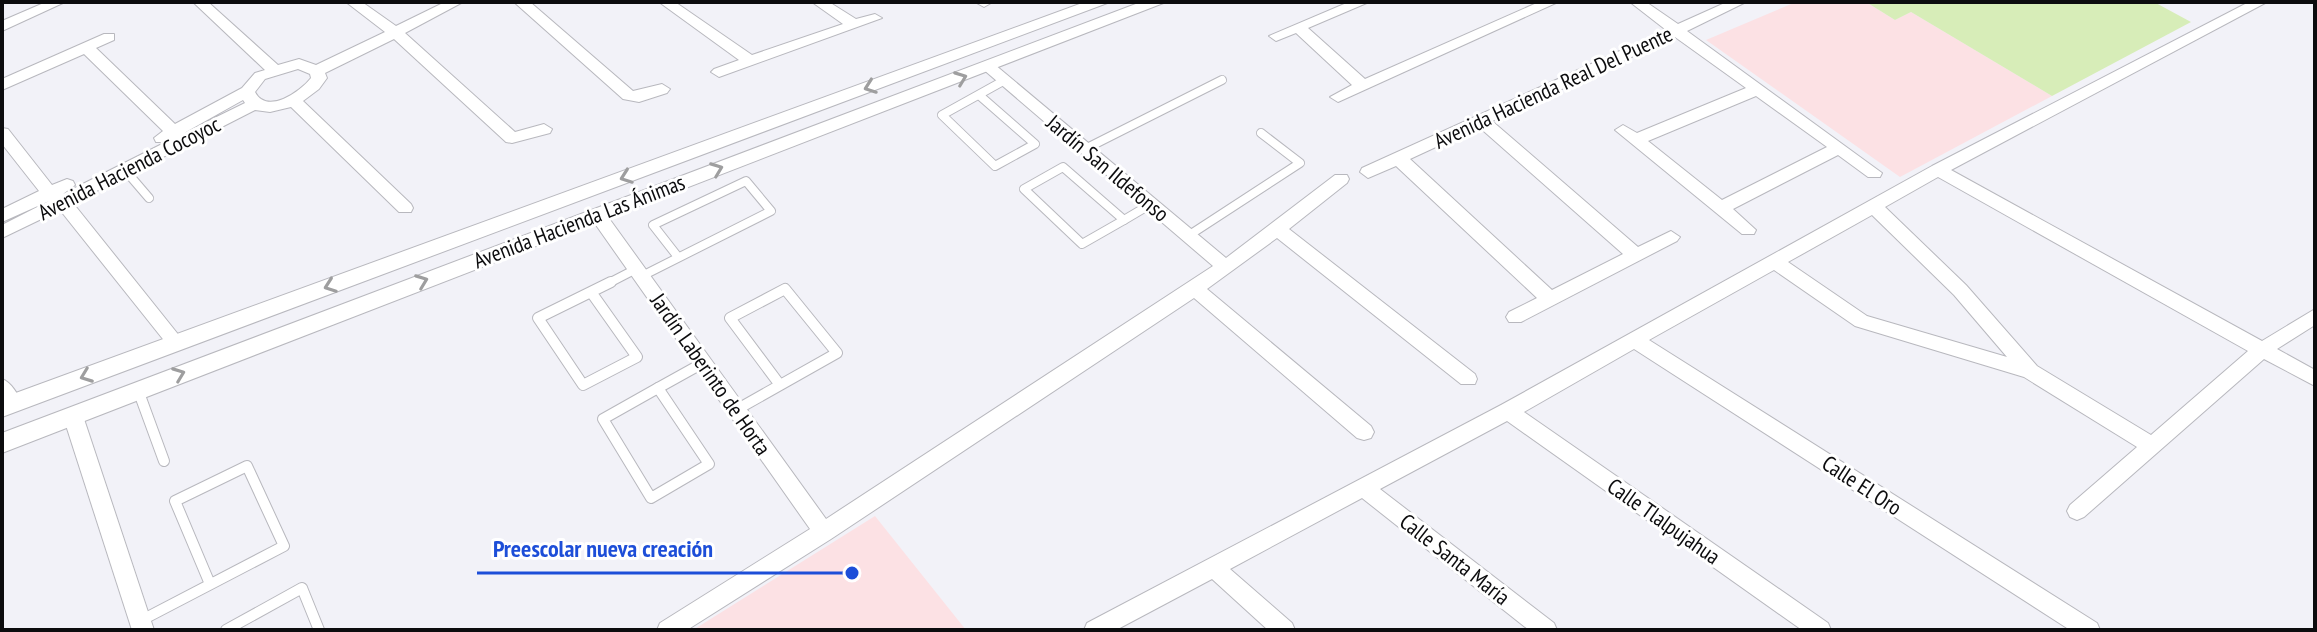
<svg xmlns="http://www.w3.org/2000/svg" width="2317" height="632" font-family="'PT Sans Narrow',sans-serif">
	<rect width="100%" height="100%" fill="#f2f2f8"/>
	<!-- education -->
	<g fill="#fce1e4">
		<path d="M1796,2h70l29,18 16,-8 141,84 -152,81 -194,-137z"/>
		<path d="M875,516l91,114h-273z"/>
	</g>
	<!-- green -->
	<path fill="#d7edb8" d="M1866,2h288l37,20 -139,74 -141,-84 -16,8z"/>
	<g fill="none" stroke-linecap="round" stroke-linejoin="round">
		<!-- service-far1 casing -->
		<g stroke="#b8b8be" stroke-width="10">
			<g id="service-far1">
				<path d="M979,95l56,49 -40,22 -53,-51 63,-35"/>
				<path d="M1085,149l137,-69"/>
				<path d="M1063,167l61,53 -42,24 -58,-55z"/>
				<path d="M125,170l24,28"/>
				<path d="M1124,220l27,-16"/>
				<path d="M1188,236l112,-73 -39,-30"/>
				<path d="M642,276l129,-65 -25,-30 -93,44 25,32"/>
				<path d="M607,284l29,-15"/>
			</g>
		</g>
		<!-- service casing -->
		<g stroke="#b8b8be" stroke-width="12">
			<g id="service">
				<path d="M591,292l46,65 -54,28 -45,-67 73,-36"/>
				<path d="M658,388l51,76 -58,34 -48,-79z"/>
				<path d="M658,388l45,-25"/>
				<path d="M138,390l26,71"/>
				<path d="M736,410l101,-57 -52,-64 -55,29 50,67"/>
				<path d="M140,621l144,-75 -37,-80 -72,35 35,83"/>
				<path d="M226,630l76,-42 17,42"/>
			</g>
		</g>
		<!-- minor casing -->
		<g stroke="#b8b8be" stroke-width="2">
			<g id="minor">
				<path d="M46,2h19l-63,29v-10z"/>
				<path d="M193,2h15l70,63 21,-6 17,6 69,-33 -39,-30h16l34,24 49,-24h18l-58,31 110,99 29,-8 8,5 -2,4 -38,10 -6,-1 -112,-103 -69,34 2,5 -8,11 -16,12 108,103 2,4 -2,4h-12l-108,-105 -21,5 -15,-2 -182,93 112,140 -3,5h-12l-110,-138 -58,28v-13l47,-24 -47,21v-13l37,-18 -37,-47v-16l6,1 44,56 15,-6 6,2 2,4 -12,9 103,-52h-10l-2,-4 9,-7 -79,-77 -82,36v-11l102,-45h10v6l-18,8 79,76 67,-36 13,-15 10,-3zM298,69l12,5 1,4c-11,14 -44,37 -56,14l10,-13zM243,100l2,3 -61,30z"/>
				<path d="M514,2h16l103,89 29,-7 8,5 -3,4 -28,9 -16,-3z"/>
				<path d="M659,2h16l77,53 91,-31 -31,-22h17l27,17 19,-5 7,4 -163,59 -8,-5 3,-3 25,-9z"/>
				<path d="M975,2h15l1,1 -7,4z"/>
				<path d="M1349,2h20l-61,26 57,51 174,-77h19l-220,100 -8,-5 22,-12 -56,-52 -20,8 -7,-5z"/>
				<path d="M1630,2h16l32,22 49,-22h19l-59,29 195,142 -2,4h-12l-30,-22 -105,54 23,21 -2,4h-12l-127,-104 8,-5 14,8 109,-45 -71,-51 -183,84 146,126 33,-16 9,6 -3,4 -156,81h-12l-3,-5 3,-5 28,-14 -141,-132 -28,12 -8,-6 2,-4 304,-138zM1756,96l71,51 -105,53 -74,-59zM1479,127l144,127 -71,36 -142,-131z"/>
				<path d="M2249,2h18l-316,168 311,171 53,-32v16l-38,24 38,21v16l-51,-27 -180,158 -7,3 -7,-3 -3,-6 3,-6 67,-58 -113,-70 -169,-51 -81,-56 -125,70 448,283 3,7h-30l-436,-281 -110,63 304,211 3,7h-29l-295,-209 -127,68 174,134 3,7h-28l-167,-132 -132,71 62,54 3,7h-27l-56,-51 -96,51h-32l3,-7 414,-218 431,-239zM1938,177l310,174 -97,84 -114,-69 -71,-81 -81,-78zM1872,215l82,80 53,62 -140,-41 -79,-54z"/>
				<path d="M989,62l5,2 232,194 109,-83h12l2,4 -2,4 -58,46 186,145 2,5 -2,5h-14l-184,-146 -70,51 164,137 3,6 -3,6 -7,2 -7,-2 -163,-140 -363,241 -144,91h-30l3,-7 150,-94 -219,-311 -2,-4 2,-4h12l223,309 387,-253 -229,-196 -3,-3z"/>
				<path d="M2,379c10,4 16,16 21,25l-3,5c-20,7 -18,-16 -18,-30z"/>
				<path d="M73,408l7,2 3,6 71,214h-22l-69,-214 3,-6z"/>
			</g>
		</g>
		<!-- tertiary casing -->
		<g stroke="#b8b8be" stroke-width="2">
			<g id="tertiary">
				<path d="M1085,2h25l-1108,415v-19z"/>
				<path d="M1141,2h25l-1164,451v-20z"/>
			</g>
		</g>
		<!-- service-far1 -->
		<use href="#service-far1" stroke="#fff" stroke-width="8"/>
		<!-- service -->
		<use href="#service" stroke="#fff" stroke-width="10"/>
		<!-- minor -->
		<use href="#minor" fill="#fff" fill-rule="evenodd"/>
		<!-- tertiary -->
		<use href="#tertiary" fill="#fff" fill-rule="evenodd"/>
	</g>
	<!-- one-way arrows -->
	<defs><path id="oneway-chevron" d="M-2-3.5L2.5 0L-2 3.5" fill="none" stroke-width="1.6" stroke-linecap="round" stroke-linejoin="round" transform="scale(2)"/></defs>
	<g stroke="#9e9e9f">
		<use href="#oneway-chevron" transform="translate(961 78) rotate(-21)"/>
		<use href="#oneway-chevron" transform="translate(870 87) rotate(160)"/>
		<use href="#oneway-chevron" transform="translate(717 169) rotate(-21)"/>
		<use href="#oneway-chevron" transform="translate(626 177) rotate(160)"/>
		<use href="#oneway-chevron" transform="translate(422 281) rotate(-21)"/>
		<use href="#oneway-chevron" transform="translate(330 286) rotate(160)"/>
		<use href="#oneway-chevron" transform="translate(179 374) rotate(-21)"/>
		<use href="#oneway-chevron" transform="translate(86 376) rotate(159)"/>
	</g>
	<g text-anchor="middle" stroke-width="6" stroke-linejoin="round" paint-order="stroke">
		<!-- street labels -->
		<g font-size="22" fill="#0c0c0e" stroke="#fff">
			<text transform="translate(1553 87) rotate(-25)" y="8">Avenida Hacienda Real Del Puente</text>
			<text transform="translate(129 168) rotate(-27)" y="8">Avenida Hacienda Cocoyoc</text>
			<text transform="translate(1108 168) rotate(40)" y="8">Jardín San Ildefonso</text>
			<text transform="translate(579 221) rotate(-21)" y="8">Avenida Hacienda Las Ánimas</text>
			<text transform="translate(711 374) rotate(55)" y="8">Jardín Laberinto de Horta</text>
			<text transform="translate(1862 485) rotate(33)" y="8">Calle El Oro</text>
			<text transform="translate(1664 521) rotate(35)" y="8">Calle Tlalpujahua</text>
			<text transform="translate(1455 559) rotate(38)" y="8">Calle Santa María</text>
		</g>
	</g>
	<!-- callouts -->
	<path fill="none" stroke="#1d4ed8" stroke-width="3" d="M852 573L729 573H477"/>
	<circle fill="#1d4ed8" stroke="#fff" stroke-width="3" cx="852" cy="573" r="8"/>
	<g font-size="24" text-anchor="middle" font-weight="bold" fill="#1d4ed8" stroke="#fff" stroke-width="6" stroke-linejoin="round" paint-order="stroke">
		<text x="603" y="557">Preescolar nueva creación</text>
	</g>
	<!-- border -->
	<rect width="2317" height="632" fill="none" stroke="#0c0c0e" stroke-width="8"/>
</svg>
